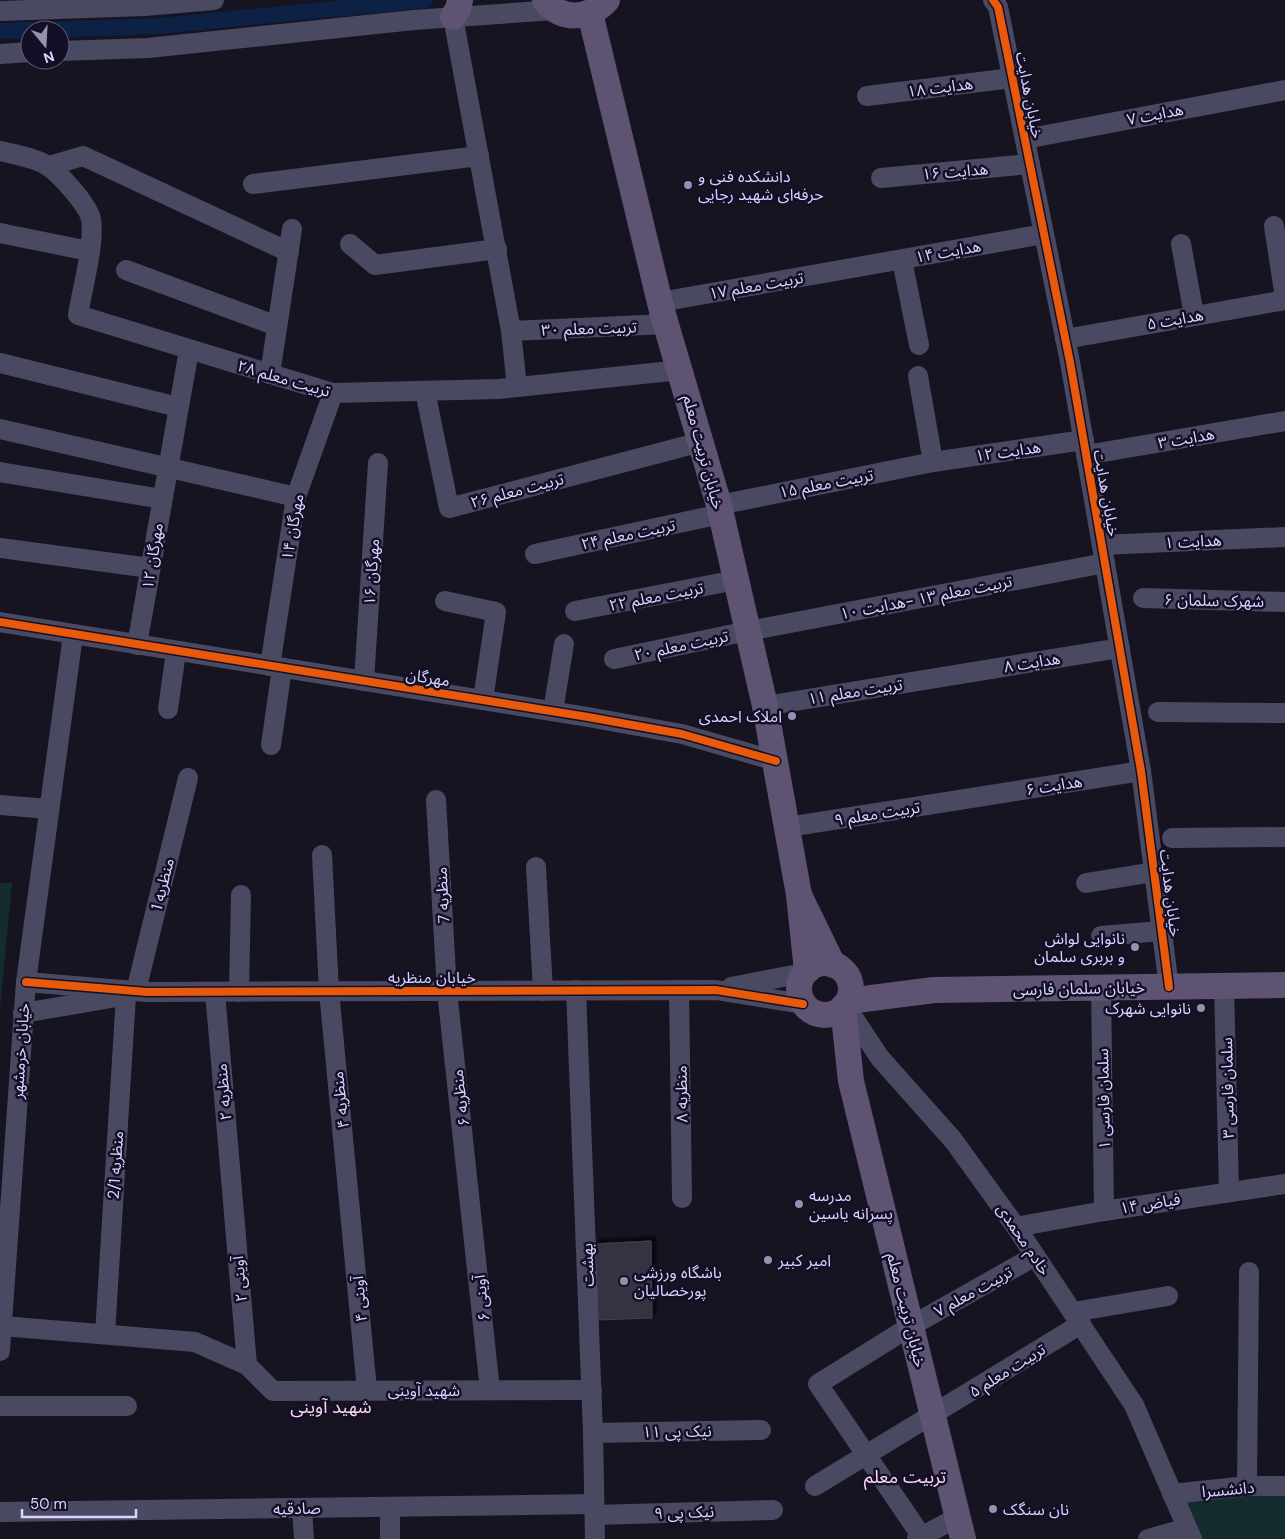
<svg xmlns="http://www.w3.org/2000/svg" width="1285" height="1539" font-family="'DM Sans','Noto Sans Arabic',sans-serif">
	<defs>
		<filter id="shadow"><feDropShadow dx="4.5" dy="-4.5" stdDeviation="1" flood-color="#0009"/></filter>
	</defs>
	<rect width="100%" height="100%" fill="#161421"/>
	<!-- green -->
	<g fill="#132c2d">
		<path d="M0,883h12l-12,125z"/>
		<path d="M1265,1495l20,1v43h-83l-19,-37z"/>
	</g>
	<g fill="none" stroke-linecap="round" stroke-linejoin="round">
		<!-- canal -->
		<g stroke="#0d2144" stroke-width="16">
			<path d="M39,30l120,-4 266,-26"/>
			<path d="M0,31l30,-1"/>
		</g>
	</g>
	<!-- building -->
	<path fill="#343243" stroke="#433f54" filter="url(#shadow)" d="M651,1241l1,77 -55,2 -3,-76z"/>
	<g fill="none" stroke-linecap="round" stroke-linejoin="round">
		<!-- minor -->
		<g stroke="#4a4962" stroke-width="20">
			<path d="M993,0l5,7 72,355 71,409 28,216"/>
			<path d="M0,11l145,-5 69,-6"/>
			<path d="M453,17l58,314 6,56"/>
			<path d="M60,51l88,-3 266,-28 141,-10"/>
			<path d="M0,54l30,-2"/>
			<path d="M867,96l145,-18"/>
			<path d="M1025,139l260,-49"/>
			<path d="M0,151c16,4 34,6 48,15 12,8 40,39 43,53 4,25 -9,70 -13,96l255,78 166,-4 182,-19"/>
			<path d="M49,166l34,-10 206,96"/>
			<path d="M881,178l149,-14"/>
			<path d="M253,184l226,-28"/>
			<path d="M1274,226l11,72"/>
			<path d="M0,233l89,18"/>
			<path d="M350,244l25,21 122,-16"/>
			<path d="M1181,244l13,71"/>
			<path d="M902,260l17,85"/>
			<path d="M126,270l151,56"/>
			<path d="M660,302l384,-68"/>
			<path d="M511,331l156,-7"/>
			<path d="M1065,339l220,-39"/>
			<path d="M0,363l178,44"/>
			<path d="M270,374l22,-145"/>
			<path d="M918,376l15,86"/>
			<path d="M425,391l24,117 252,-66"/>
			<path d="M0,429l296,68"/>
			<path d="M1086,455l199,-34"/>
			<path d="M0,472l162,27"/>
			<path d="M719,505l214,-43 151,-22"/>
			<path d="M1102,545l183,-8"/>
			<path d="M0,548l150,20"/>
			<path d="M535,554l186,-40"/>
			<path d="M1143,598l142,4"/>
			<path d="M445,601l51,11 -13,88"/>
			<path d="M575,611l161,-31"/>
			<path d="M0,622l588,95 94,17 94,27"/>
			<path d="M137,645l52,-295"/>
			<path d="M614,659l134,-28 357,-68"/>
			<path d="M270,666l26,-169 37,-104"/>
			<path d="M364,681l14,-218"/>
			<path d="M765,706l355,-58"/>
			<path d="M168,709l8,-57"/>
			<path d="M553,711l11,-67"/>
			<path d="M1158,712l127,1"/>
			<path d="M271,745l11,-77"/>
			<path d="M436,800l11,191 43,399"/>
			<path d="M0,805l49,4"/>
			<path d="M788,827l353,-56"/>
			<path d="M1172,838l113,-1"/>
			<path d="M322,855l7,136 38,399"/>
			<path d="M536,867l7,124"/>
			<path d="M1086,883l68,-11"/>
			<path d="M1101,936l61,-5"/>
			<path d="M26,982l121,10 569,-2 87,14"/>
			<path d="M1224,986l5,205"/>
			<path d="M731,987l73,-14"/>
			<path d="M1101,987l3,224"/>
			<path d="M576,990l17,443 2,106"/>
			<path d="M679,990l3,208"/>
			<path d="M136,991l52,-213"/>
			<path d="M215,992l32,373"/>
			<path d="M239,992l2,-97"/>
			<path d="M845,1005l35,53 73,82 63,87 118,178 58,134"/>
			<path d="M23,1013l94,-16"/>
			<path d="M1016,1227l88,-16 181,-27"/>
			<path d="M1073,1312l95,-16"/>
			<path d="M2,1326l193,16 52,23 26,26 319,-1"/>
			<path d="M105,1334l21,-339"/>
			<path d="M0,1351l26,-369 47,-347"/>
			<path d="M0,1406h127"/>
			<path d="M593,1433l168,-3"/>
			<path d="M815,1486l266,-162"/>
			<path d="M1247,1486l2,-214"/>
			<path d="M1172,1494l75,-8h38"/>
			<path d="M390,1507v32"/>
			<path d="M302,1508l2,31"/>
			<path d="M0,1512l594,-8"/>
			<path d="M595,1515l178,-5"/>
			<path d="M922,1537l-104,-153 93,-58 124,-70"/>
			<path d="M917,1539l41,-22"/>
			<path d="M1148,1539l39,-11"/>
		</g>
		<!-- major -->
		<g stroke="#5e5373" stroke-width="26">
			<path d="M545,0c16,22 45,19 62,0"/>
			<path d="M590,13l72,298 57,194 46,201 34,189"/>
			<path d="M453,17l5,-8 2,-9"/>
			<circle cx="825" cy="989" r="26"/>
			<path d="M807,971l-8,-76 34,70"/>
			<path d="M848,1001l86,-11 351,-5"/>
			<path d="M843,1007l8,74 112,458"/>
		</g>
		<!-- cycleway casing -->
		<g stroke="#130f26" stroke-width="11">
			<g id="cycleway">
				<path d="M993,0l5,7 72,355 71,409 28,216"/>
				<path d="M0,622l588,95 94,17 94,27"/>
				<path d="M26,982l121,10 569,-2 87,14"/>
			</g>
		</g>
		<!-- cycleway -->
		<use href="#cycleway" stroke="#e8590c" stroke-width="8"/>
	</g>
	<!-- markers -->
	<g fill="#9591b1" stroke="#130f26" stroke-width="2">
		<circle cx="688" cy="185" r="5"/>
		<circle cx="792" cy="716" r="5"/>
		<circle cx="1135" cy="947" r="5"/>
		<circle cx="1201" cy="1008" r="5"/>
		<circle cx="799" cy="1204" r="5"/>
		<circle cx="768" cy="1260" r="5"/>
		<circle cx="624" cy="1281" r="5"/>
		<circle cx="993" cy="1509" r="5"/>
	</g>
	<g text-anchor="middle" stroke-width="5" stroke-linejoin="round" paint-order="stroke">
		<!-- street labels -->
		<g font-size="16" fill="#d9d4ff" stroke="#130f26">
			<text transform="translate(940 87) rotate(-7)" y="6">هدایت ۱۸</text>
			<text transform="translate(1030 95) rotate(79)" y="6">خیابان هدایت</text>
			<text transform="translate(1155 114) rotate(-11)" y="6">هدایت ۷</text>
			<text transform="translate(955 171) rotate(-5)" y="6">هدایت ۱۶</text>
			<text transform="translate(948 251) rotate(-10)" y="6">هدایت ۱۴</text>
			<text transform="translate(756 285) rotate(-10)" y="6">تربیت معلم ۱۷</text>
			<text transform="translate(1175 319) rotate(-10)" y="6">هدایت ۵</text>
			<text transform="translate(589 328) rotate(-2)" y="6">تربیت معلم ۳۰</text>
			<text transform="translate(284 378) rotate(16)" y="6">تربیت معلم ۲۸</text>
			<text transform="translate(1186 438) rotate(-10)" y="6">هدایت ۳</text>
			<text transform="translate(1008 451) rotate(-8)" y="6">هدایت ۱۲</text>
			<text transform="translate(704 452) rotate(75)" y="6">خیابان تربیت معلم</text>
			<text transform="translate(826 483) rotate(-11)" y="6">تربیت معلم ۱۵</text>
			<text transform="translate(517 490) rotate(-15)" y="6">تربیت معلم ۲۶</text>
			<text transform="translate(1107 493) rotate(80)" y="6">خیابان هدایت</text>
			<text transform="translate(292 527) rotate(-80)" y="6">مهرگان ۱۴</text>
			<text transform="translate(628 534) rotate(-12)" y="6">تربیت معلم ۲۴</text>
			<text transform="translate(1193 541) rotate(-3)" y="6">هدایت ۱</text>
			<text transform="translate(152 556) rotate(-81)" y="6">مهرگان ۱۲</text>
			<text transform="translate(371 572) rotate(-86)" y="6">مهرگان ۱۶</text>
			<text transform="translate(656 596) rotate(-11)" y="6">تربیت معلم ۲۲</text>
			<text transform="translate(926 597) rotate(-11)" y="6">تربیت معلم ۱۳ -هدایت ۱۰</text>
			<text transform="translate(1214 600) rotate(1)" y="6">شهرک سلمان ۶</text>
			<text transform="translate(681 645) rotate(-12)" y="6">تربیت معلم ۲۰</text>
			<text transform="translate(1032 662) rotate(-9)" y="6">هدایت ۸</text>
			<text transform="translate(428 677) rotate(9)" y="6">مهرگان</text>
			<text transform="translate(855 691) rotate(-9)" y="6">تربیت معلم ۱۱</text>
			<text transform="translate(1054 785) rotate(-9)" y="6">هدایت ۶</text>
			<text transform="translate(877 813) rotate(-9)" y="6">تربیت معلم ۹</text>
			<text transform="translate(162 884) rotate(-76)" y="6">منظریه 1</text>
			<text transform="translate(1171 893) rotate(83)" y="6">خیابان هدایت</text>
			<text transform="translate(442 895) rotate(-93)" y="6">منظریه 7</text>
			<text x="432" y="983">خیابان منظریه</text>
			<text transform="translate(1079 988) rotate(-1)" y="6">خیابان سلمان فارسی</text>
			<text transform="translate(20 1051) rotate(-86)" y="6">خیابان خرمشهر</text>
			<text transform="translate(1227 1088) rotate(-91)" y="6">سلمان فارسی ۳</text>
			<text transform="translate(223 1092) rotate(-95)" y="6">منظریه ۲</text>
			<text transform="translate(681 1094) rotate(-91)" y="6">منظریه ۸</text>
			<text transform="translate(460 1098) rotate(-97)" y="6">منظریه ۶</text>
			<text transform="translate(1103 1099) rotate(-91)" y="6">سلمان فارسی ۱</text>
			<text transform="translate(340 1100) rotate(-96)" y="6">منظریه ۴</text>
			<text transform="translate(115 1165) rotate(-86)" y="6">منظریه 2/1</text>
			<text transform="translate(1150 1203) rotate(-9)" y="6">فیاض ۱۴</text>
			<text transform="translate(1024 1239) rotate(56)" y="6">خادم محمدی</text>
			<text transform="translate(587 1265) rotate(-92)" y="6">بهشت</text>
			<text transform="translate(239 1279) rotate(-95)" y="6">آوینی ۲</text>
			<text transform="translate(973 1291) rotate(-29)" y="6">تربیت معلم ۷</text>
			<text transform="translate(481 1298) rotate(-96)" y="6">آوینی ۶</text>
			<text transform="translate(359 1299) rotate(-95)" y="6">آوینی ۴</text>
			<text transform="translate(907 1310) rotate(76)" y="6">خیابان تربیت معلم</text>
			<text transform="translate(1007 1370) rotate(-32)" y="6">تربیت معلم ۵</text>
			<text x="424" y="1396">شهید آوینی</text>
			<text transform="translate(677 1431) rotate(-1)" y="6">نیک پی ۱۱</text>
			<text transform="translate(1228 1489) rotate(-5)" y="6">دانشسرا</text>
			<text transform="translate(297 1508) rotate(-1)" y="6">صادقیه</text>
			<text transform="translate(684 1512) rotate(-2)" y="6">نیک پی ۹</text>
		</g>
		<!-- poi labels -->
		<g font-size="16" fill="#d9d4ff" stroke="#130f26" text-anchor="start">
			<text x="698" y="182">دانشکده فنی و<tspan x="698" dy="18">حرفه‌ای شهید رجایی</tspan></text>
			<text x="782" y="722" text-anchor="end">املاک احمدی</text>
			<text x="1125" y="944" text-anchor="end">نانوایی لواش<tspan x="1125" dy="18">و بربری سلمان</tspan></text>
			<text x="1191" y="1014" text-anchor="end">نانوایی شهرک</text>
			<text x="809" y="1201">مدرسه<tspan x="809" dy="18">پسرانه یاسین</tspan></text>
			<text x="778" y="1266">امیر کبیر</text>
			<text x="634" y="1278">باشگاه ورزشی<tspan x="634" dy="18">پورخصالیان</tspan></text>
			<text x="1003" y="1515">نان سنگک</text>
		</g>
		<!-- neighbourhood labels -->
		<g font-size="18" fill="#ffd6f0" stroke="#130f26">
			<text x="331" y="1413">شهید آوینی</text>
			<text x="905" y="1483">تربیت معلم</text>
		</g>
	</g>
	<!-- north arrow -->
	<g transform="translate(45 45) rotate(162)"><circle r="24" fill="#130f26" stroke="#625e7d"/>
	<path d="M0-4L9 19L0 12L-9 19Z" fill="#9591b1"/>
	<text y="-8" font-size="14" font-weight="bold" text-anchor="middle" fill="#d9d4ff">N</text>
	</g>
	<!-- scale -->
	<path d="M22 1509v8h114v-8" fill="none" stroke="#d9d4ff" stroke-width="2.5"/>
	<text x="30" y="1509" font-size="15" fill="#d9d4ff" stroke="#130f26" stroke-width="4" paint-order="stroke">50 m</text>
</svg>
